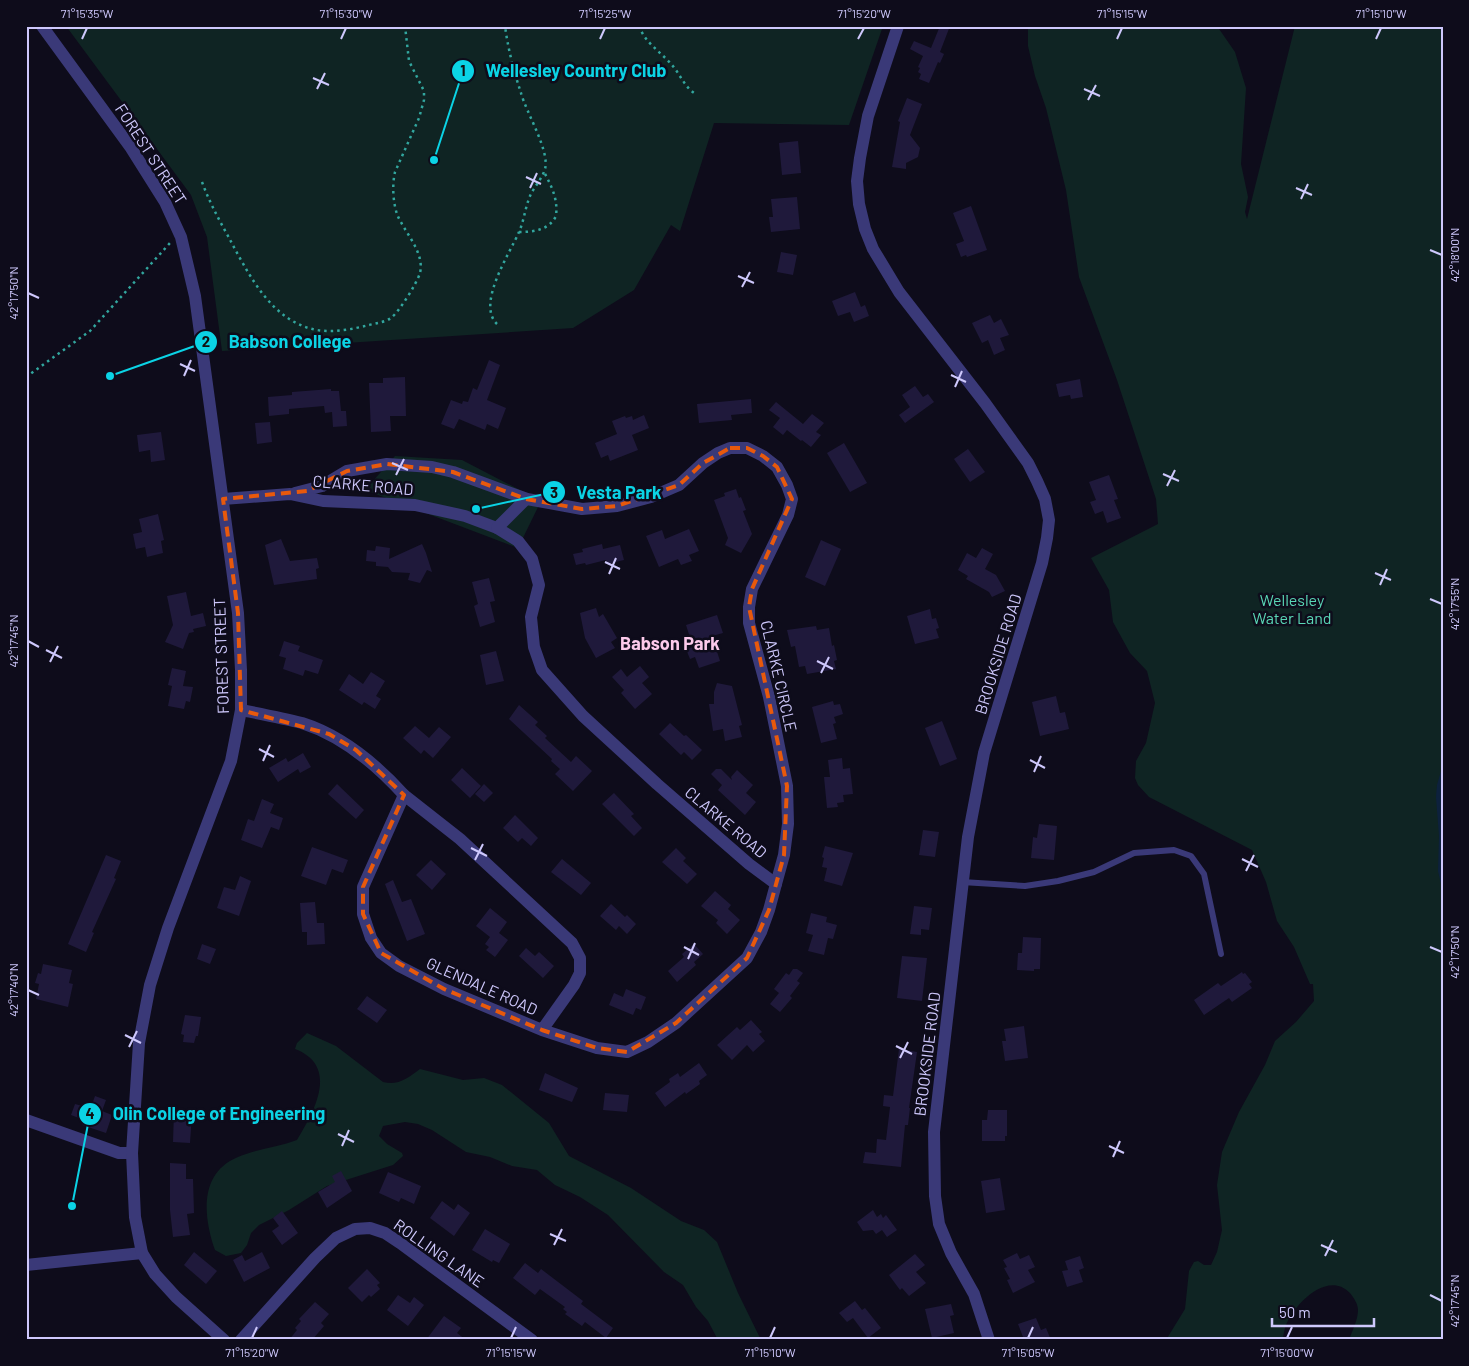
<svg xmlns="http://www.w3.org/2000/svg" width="1469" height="1366" font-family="Barlow,sans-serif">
	<rect width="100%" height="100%" fill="#0e0c1b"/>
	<!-- green -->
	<g fill="#0f2423">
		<path d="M66,26h817l-34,99 -135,-2 -34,108 -9,-6 -37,65 -61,38 -351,23 -15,-114 -16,-42z"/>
		<path d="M1028,26h189l18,26 11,36 -5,76 7,33 -3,15 2,7 48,-193h148v1314h-94c3,-9 9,-20 9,-30 0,-6 -4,-12 -8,-17 -23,-24 -58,13 -65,35 -1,4 -2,8 -2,12h-117l19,-31 4,-38 5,-9 4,-1 6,4h7l6,-13 5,-22 -5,-45 5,-33 17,-40 26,-47 10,-24 21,-19 18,-21 -1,-17h-3l-16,-37 -17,-26 -11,-39 -14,-32 -103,-53 -11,-12 -3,-7 1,-17 10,-18 9,-40 -8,-32 -17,-18 -17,-31 -4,-32 -18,-32 67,-34 -2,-25 -39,-119 -38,-103 -13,-87 -20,-82 -11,-32 -7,-30z"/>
		<path d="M395,456l67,4 79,41 -23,47 -153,-58z"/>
		<path d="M307,1033l29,13 47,36c15,4 25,-4 37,-13l43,11 21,-2 18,7 47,38 20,33 62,32 50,33 23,9 13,12 21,51 23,47h-43l-10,-19 -12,-14 -13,-22 -19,-13 -56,-57 -28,-18 -25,-12 -18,-15 -25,-4 -22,-9 -24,-5 -34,-22 -14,-6 -13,-2 -22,4 -4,10 8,8 15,9 1,3 -10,9 -66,21 -38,24 -30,15 -8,8 -4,12 -6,8 -15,3 -11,-6c-12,-34 -16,-77 23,-93 19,-8 40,-10 59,-17 17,-28 43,-74 -2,-91l2,-6z"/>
	</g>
	<!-- water -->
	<path fill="#0d213d" d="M1443,764v129l-5,-22 1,-35 -3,-39 1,-12z"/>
	<!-- building -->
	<g fill="#1f193b">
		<path d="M940,26h10l-10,26 4,2 -4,9 -2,-1 -9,21 -10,-4 2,-5 -3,-2 2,-4 -2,-1 5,-11 -13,-7 4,-8 17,7z"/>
		<path d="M907,98l15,6 -12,31 10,13 -2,9 -12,6v6l-14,-2 8,-45 -2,-1z"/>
		<path d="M798,141l3,32 -19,2 -3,-32z"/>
		<path d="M797,197l3,32 -29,3 -2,-15h4l-2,-18z"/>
		<path d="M971,206l16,44 -20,7 -1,-2 -5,2 -5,-13 8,-3 -11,-28z"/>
		<path d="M781,252l16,3 -4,20 -16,-3z"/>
		<path d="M855,292l6,15 4,-2 4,11 -15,6 -4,-10 -12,4 -6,-15z"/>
		<path d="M990,315l4,8 7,-4 8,16 -9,3 5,12 -11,5 -6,-15 -6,3 -10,-20z"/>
		<path d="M489,360l11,5 -13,35 19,8 -8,21 -11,-5 -2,6 -26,-11 -5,10 -13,-5 10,-24 11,4 1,-3 5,1 5,-14 4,2z"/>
		<path d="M405,377l1,39h-16l1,15 -20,1 -2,-49h14v-5z"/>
		<path d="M1080,379l3,18 -12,2 -1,-4 -11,2 -3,-13z"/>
		<path d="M915,386l8,11 5,-3 6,8 -29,21 -6,-8 11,-8 -8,-12z"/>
		<path d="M331,389v2h8l2,20h5l1,15 -14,1 -1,-15 -7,1 -1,-7 -35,3v5l-20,2 -1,-19 24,-2v-3z"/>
		<path d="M751,399l1,14 -21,2 1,5 -33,3 -2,-19z"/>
		<path d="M776,402l27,22 9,-10 12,9 -8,9 5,3 -10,12 -9,-7 -1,1 -14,-11 -4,5 -10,-8 7,-9 -11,-8z"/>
		<path d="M644,415l5,13 -17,7 6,15 -28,11 -2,-6 -7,3 -6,-15 22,-9 -5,-13 13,-5 1,2 6,-2 1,4z"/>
		<path d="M270,422l2,20 -15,2 -2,-21z"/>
		<path d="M161,432l4,28 -14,2 -1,-12 -11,2 -2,-17z"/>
		<path d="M844,443l23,40 -17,9 -23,-39z"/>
		<path d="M968,449l17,23 -15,10 -16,-23z"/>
		<path d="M1109,475l9,24 -4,1 7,18 -14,5 -4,-12 -8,3 -5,-12 6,-2 -7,-18z"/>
		<path d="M736,489l3,9 2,-1 5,13 -3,1 9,23 -11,19 -16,-8 3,-7 -14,-38 11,-4 -1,-3z"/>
		<path d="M158,514l6,26 -3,1 2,12 -16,4 -2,-10 -9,2 -3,-15 9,-2 -3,-13z"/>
		<path d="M689,529l10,22 -10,4 3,6 -11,4 -3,-6 -19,8 -13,-31 16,-6 3,9z"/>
		<path d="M281,539l9,22 27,-3 2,10 -3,1 1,10 -43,6 -9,-40z"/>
		<path d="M821,540l20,9 -16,37 -20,-9z"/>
		<path d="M422,544l4,9 6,19 -5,-2 -7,13 -12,-3 2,-7 -18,-1 -4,-5 -12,-1v-4l-10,-1 1,-11 8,1 1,-5 14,2 -1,11z"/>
		<path d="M602,544l1,5 17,-4 4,15 -17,4 -1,-4 -20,5 -1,-2 -9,2 -3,-11 10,-2 -1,-3z"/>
		<path d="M982,548l11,6 -8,15 11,6 9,16 -13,6 -3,-5 -23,-13 2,-3 -10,-6 9,-17 9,5z"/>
		<path d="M489,578l6,23 -5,1 5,20 -15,5 -6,-21 4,-2 -6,-22z"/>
		<path d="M186,592l5,24 12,-3 3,13 -13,3 1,3 -5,1 -6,16 -18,-7 8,-17 -6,-29z"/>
		<path d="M596,608l3,9 4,-3 14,24 -6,4 4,6 -19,10 -11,-20 -5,-25z"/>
		<path d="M930,609l2,10 4,-1 3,10 -3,1 3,9 -24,6 -8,-28z"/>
		<path d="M717,615l6,18 -11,3 8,25 -21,7 -4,-11 -5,2 -4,-10 7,-2 -7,-22z"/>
		<path d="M816,626l1,4 12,-2 3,18 2,-1 3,15 -3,1 2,8 -29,5 -2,-8 -6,1 -4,-21 -4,1 -4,-17z"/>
		<path d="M284,641l16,5 -2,5 25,9 -5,14 -13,-4 -2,6 -20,-7 3,-11 -7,-2z"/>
		<path d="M496,651l8,30 -18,4 -6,-30z"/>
		<path d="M640,666l9,11 -7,6 10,11 -17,15 -14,-16 3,-3 -12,-13 9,-8 6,8z"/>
		<path d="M172,668l14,3 -3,15 10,1 -3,15 -4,-1 -2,8 -16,-3 4,-20 -4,-1z"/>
		<path d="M371,672l14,9 -9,15 5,3 -6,10 -11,-7 -2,3 -23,-15 10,-16 14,10z"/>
		<path d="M717,683l15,3 10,39 -3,1 3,11 -17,4 -2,-12 -10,2 -4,-27h5v-12z"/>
		<path d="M1056,696l4,17 5,-1 4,17 -29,7 -8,-34z"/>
		<path d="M833,701l1,4 6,-1 3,10 -9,3 2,6 -3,1 4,15 -16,4 -9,-36z"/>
		<path d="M519,705l19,17 -3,3 12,11 -2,2 26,24 5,-6 16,15 -19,20 -18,-17 5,-5 -9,-8 1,-2 -43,-40z"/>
		<path d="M942,721l15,38 -17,7 -15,-38z"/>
		<path d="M670,723l14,13 2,-1 16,15 -10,10 -8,-8 -3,3 -22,-21z"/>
		<path d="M415,726l14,12 10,-11 12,10 -18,21 -9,-8 -3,4 -18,-16z"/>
		<path d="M303,753l8,14 -11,6 -2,-4 -20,13 -9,-14 17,-10 2,4z"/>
		<path d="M842,758l1,11 7,-1 3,26 -10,1 1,7 -7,1 1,4 -11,1 -3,-31h6l-2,-17z"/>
		<path d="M462,768l19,18 -11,12 -19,-18z"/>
		<path d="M716,769h5l11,11 -1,-3 6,-7 16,15 -7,8 10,9 -11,13 -27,-25 4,-5 -11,-11z"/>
		<path d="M337,784l27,26 -8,9 -28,-25z"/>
		<path d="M484,784l9,9 -9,9 -9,-8z"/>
		<path d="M614,793l20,21 -3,2 11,12 -8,8 -32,-32z"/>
		<path d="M262,799l12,5 -4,9 13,5 -4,12 -8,-3 -9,21 -21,-8 7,-21 6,2z"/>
		<path d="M515,815l23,23 -7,8 -9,-8 -4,4 -15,-14z"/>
		<path d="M1039,824l18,2 -3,34 -23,-2 2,-21 4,1z"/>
		<path d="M923,830l16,2 -4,25 -16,-2z"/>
		<path d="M825,846l28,7 -11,33 -18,-5 3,-13 -5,-1 2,-9 -2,-1z"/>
		<path d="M312,847l36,13 -5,13 -11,-4 -6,16 -25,-9z"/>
		<path d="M676,848l10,10 -3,3 14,13 -10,10 -25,-22z"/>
		<path d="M106,855l15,6 -7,17 2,1 -24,53 2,1 -8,19 -18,-8z"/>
		<path d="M562,859l29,24 -10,12 -30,-23z"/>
		<path d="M431,860l15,14 -14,16 -16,-15z"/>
		<path d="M240,876l11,5 -12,35 -22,-8 7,-21 11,3z"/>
		<path d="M393,880l9,22 9,-3 14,35 -18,7 -22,-57z"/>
		<path d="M715,891l16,14 -3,4 12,11 -13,14 -11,-11 2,-3 -17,-14z"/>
		<path d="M315,902l2,21h7l1,21 -18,1v-13h-5l-2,-29z"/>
		<path d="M611,904l14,13 2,-2 9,9 -9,10 -8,-8 -3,4 -16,-14z"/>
		<path d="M914,906l18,2 -3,22 -8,-1v6l-11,-1z"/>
		<path d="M490,908l17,14 -8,11 9,7 -13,17 -9,-7 3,-3 -4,-3 5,-7 -14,-11z"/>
		<path d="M811,913l16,4 -1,5 11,3 -4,14 -5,-1 -4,17 -16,-4 5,-16 -7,-2z"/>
		<path d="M1023,937l18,1 -1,31h-6v2l-17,-1 1,-17h4z"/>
		<path d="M202,944l14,5 -6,15 -13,-5z"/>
		<path d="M694,944l9,10 -9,8 2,3 -19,17 -9,-11 16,-14 -2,-3z"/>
		<path d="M526,948l9,8 4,-4 15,14 -11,12 -24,-22z"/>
		<path d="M902,956l25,2 -5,43 -25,-3z"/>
		<path d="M43,964l29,6 -3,13 4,1 -5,23 -32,-8 3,-15 -4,-1 3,-10 3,1z"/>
		<path d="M793,969h4l6,4 -6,8 3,2 -10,13 2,2 -12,14 -10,-8 9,-11 -5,-4 12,-16 3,2z"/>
		<path d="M1242,972l1,2 2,-1 7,9 -3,2 3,4 -20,14 -3,-4 -25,17 -10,-15 24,-17 3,3z"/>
		<path d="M626,989l20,8 -5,13 -5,-2 -3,7 -24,-10 5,-12 9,4z"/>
		<path d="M367,996l20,14 -10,13 -20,-14z"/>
		<path d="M185,1015l16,2 -3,19h-2l-2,7 -11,-1 1,-7 -3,-1z"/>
		<path d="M751,1020l11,12 -3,2 6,7 -12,11 -6,-7 -15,15 -15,-15 20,-18 3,3z"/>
		<path d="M1024,1026l4,32 -23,3 -3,-20h4l-2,-12z"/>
		<path d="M899,1049l18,3 -8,56h1l-2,17h-3l-4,42 -38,-4 2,-11 11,1 1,-14 9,1 4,-33 -7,-1 1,-11 9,1z"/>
		<path d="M699,1063l8,12 -8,6 1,3 -14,10 -1,-2 -20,15 -10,-14 15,-11 -1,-3 9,-6 2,4z"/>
		<path d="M545,1073l33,15 -6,14 -33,-12z"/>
		<path d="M605,1093l24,2 -2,17 -24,-2z"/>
		<path d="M95,1096l11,4 -4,11 10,4 -6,18 -24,-8 2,-5 -13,-5 4,-11 11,3v-2l5,2z"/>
		<path d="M988,1110h19v26h-2v5h-23v-21h5z"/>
		<path d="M174,1112l18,1 -2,30 -17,-1z"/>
		<path d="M170,1163l16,1v15h7l1,34 -7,1 3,21 -17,2 -3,-27z"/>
		<path d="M341,1171l11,20 -25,17 -9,-16 17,-10 -3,-6z"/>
		<path d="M388,1172l33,14 -7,18 -13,-6 -2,4 -20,-9z"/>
		<path d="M1000,1178l5,32 -19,3 -5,-32z"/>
		<path d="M442,1201l12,9 4,-6 12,9 -16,23 -24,-18z"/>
		<path d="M873,1210l4,7 4,-3 2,4 3,-3 11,15 -10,7 -5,-7 -6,4 -3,-4 -10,1 -6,-9z"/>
		<path d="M282,1211l16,22 -16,12 -10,-14 7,-5 -6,-8z"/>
		<path d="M485,1229l25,15 -11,19 -6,-3 -1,2 -20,-12z"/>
		<path d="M194,1252l23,19 -11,13 -22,-19z"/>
		<path d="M262,1252l8,16 -26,14 -11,-22 9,-5 3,6z"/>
		<path d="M1017,1253l3,6 9,-4 6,12 -7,3 7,12 -22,11 -6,-13 3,-1 -6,-11 3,-1 -4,-7z"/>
		<path d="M915,1254l10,11 -9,7 10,11 -17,13 -7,-8 -2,2 -11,-15z"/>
		<path d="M1080,1256l4,12 -5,2 4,12 -16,5 -5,-16 6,-1 -3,-9z"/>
		<path d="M525,1263l13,10 3,-4 42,32 -2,3 32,24 -7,10 -21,-16 -3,4 -17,-12 2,-2 -4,-3 2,-2 -25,-18 -5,6 -22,-17z"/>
		<path d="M367,1269l13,14 -3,2 3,4 -9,8 -2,-2 -7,7 -14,-14z"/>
		<path d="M398,1295l12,8 4,-6 10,8 -16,21 -21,-16z"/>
		<path d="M855,1301l7,9 3,-2 16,20 -13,10 -15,-20 -6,4 -8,-9z"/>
		<path d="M315,1302l14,12 -8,9 3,3 -12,14h-23l8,-10 -2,-2 6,-7 -2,-2z"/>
		<path d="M951,1304l3,11 -4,1 4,17 -22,5 -7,-29z"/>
		<path d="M444,1316l17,12 -4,5 9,7h-40z"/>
		<path d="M1036,1318l5,12 5,-2 5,12h-33l5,-3 -5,-13z"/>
	</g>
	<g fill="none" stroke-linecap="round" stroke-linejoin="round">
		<!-- path -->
		<g stroke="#32a69e" stroke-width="2.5" stroke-dasharray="2.5 4" stroke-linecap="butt">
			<path d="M639,26c6,17 22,26 33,39 8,9 12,21 22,28"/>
			<path d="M202,182c7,19 16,36 26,54 20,37 43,86 89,94 17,3 36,-1 52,-5 8,-2 16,-3 22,-7 8,-6 26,-35 29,-45 5,-21 -16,-41 -23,-59 -4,-12 -5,-29 -2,-42l24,-54 5,-18v-9l-15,-30 -4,-35"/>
			<path d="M519,232c15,0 30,-2 37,-16 2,-17 -4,-29 -12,-44"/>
			<path d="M497,324c-21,-20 13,-71 22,-92 5,-11 6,-24 11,-36 4,-9 12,-17 15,-27 5,-18 -19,-57 -24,-76 -7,-21 -13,-44 -16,-67"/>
			<path d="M26,377l64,-46 80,-88"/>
		</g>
		<!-- service -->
		<path stroke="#3a3978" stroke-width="6" d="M962,882l63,4 33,-5 36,-9 40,-19 40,-3 17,6 13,18 17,80"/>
		<!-- minor -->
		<g stroke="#3a3978" stroke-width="12">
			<path d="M295,493l27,-7 25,-15 40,-7 45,3 21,5 74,27 55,10 35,-3 34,-9 28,-12 24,-22 15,-10 12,-5h17l16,8 14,11 10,18 5,14 -4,16 -36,74 -3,18v16l20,74 18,89 1,38 -4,31 -8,29"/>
			<path d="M223,499l67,-5 33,7 92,4 50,11 32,12 21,13 14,18 7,26 -8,32 3,30 8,23 41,46 74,68 92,80 27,20 -7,26 -8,22 -14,26 -71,65 -28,19 -21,10 -30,-4 -55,-18 -98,-41 -45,-23 -18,-13 -10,-15 -8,-24v-27l41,-92 56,44 112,104 8,15v15l-6,12 -32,45"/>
			<path d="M497,528l29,-29"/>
			<path d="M241,710c20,4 41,8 61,13 41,13 74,41 102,72"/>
			<path d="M26,1120l93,33h13"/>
			<path d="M26,1265l116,-12"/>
			<path d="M241,1340l74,-82 21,-20 19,-9 15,-1 15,5 15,10 132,97"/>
		</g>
		<!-- tertiary -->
		<g stroke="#3a3978" stroke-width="12">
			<path d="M42,26l89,122 34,54 16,35 14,59 43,317 3,57v40l-10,51 -63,167 -18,57 -11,58 -7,110 3,64 7,36 13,21 21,23 48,43"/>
			<path d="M898,26l-30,90 -8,42 -3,23 2,23 6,25 8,20 26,43 86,111 43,60 9,18 8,18 4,21 -2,18 -5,25 -58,190 -16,84 -34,295 1,64 4,28 12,29 23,41 15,46"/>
		</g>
	</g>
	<!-- marked area -->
	<path fill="none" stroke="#e8590c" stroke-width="4" stroke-dasharray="10 6" stroke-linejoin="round" d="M730,448h17l16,8 14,11 15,32 -40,90 -3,18 38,179 -3,69 -15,55 -22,48 -71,65 -49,29 -30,-4 -55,-18 -98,-41 -63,-36 -18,-39v-27l41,-92 -48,-45 -27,-16 -88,-24 -3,-97 -15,-114 84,-8 40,-20 40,-7 66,8 73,27 56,10 35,-3 62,-21 24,-22z"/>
	<!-- ticks -->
	<path fill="none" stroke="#cec8fc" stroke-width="2" d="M82,39l5,-11M341,39l5,-11M600,39l5,-11M858,39l6,-11M1117,39l5,-11M1376,39l5,-11M313,78l16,7M317,89l8,-16M1084,89l16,7M1088,100l8,-15M526,177l15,7M530,188l7,-15M1296,188l16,7M1301,199l7,-15M1430,250l12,5M738,276l16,7M742,287l8,-15M28,293l11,5M180,364l15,7M951,375l15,7M184,376l7,-16M955,387l7,-16M392,463l16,7M1163,474l16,7M396,475l8,-16M1167,486l8,-16M605,562l15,7M1375,573l16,7M609,574l7,-16M1380,585l7,-16M1430,599l12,5M28,641l11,6M46,650l16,8M817,661l16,8M50,662l8,-16M821,673l8,-16M259,749l15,8M1030,760l15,8M263,761l7,-16M1034,772l7,-16M471,848l16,8M1242,859l16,8M475,860l8,-16M1246,871l8,-16M684,947l15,8M1430,947l12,5M688,959l7,-16M28,990l11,5M125,1035l16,8M896,1046l16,8M129,1047l8,-16M900,1058l8,-16M338,1134l16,8M342,1146l7,-16M1109,1146l15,7M1113,1157l7,-16M550,1234l16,7M554,1245l8,-16M1321,1245l16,7M1325,1256l8,-16M1430,1295l12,6M252,1338l5,-11M511,1338l5,-11M770,1338l5,-11M1028,1338l5,-11M1287,1338l5,-11"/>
	<g text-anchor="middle" stroke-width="5" stroke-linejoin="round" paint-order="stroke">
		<!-- street labels -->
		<g font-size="16" fill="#cec8fc" stroke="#0e0c1b">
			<text transform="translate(151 154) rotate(57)" y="6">FOREST STREET</text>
			<text transform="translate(363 485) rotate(5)" y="6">CLARKE ROAD</text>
			<text transform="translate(998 654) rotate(-73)" y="6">BROOKSIDE ROAD</text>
			<text transform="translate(221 656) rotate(-92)" y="6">FOREST STREET</text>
			<text transform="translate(779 676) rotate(77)" y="6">CLARKE CIRCLE</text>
			<text transform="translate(726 822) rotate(40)" y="6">CLARKE ROAD</text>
			<text transform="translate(482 986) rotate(24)" y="6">GLENDALE ROAD</text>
			<text transform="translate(927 1054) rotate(-83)" y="6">BROOKSIDE ROAD</text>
			<text transform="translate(439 1253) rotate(35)" y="6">ROLLING LANE</text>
		</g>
		<!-- park labels -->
		<g font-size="16" fill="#5ad7b6" stroke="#0e0c1b">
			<text x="1292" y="606">Wellesley<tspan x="1292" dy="18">Water Land</tspan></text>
		</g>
		<!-- neighbourhood labels -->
		<g font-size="18" font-weight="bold" fill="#fccaeb" stroke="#0e0c1b">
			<text x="670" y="650">Babson Park</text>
		</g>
	</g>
	<!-- callouts -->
	<path fill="none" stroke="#0bd3e5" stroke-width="2" d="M434 160L463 71M110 376L206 342M476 509L554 492M72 1206L90 1114"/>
	<g fill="#0bd3e5" stroke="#0e0c1b" stroke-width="2">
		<circle cx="434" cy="160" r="5"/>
		<circle cx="110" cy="376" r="5"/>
		<circle cx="476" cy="509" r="5"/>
		<circle cx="72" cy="1206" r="5"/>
		<circle cx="463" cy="71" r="12"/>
		<circle cx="206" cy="342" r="12"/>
		<circle cx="554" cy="492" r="12"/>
		<circle cx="90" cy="1114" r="12"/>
	</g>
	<g font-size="15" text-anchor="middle" font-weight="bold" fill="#111">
		<text x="463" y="76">1</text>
		<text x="206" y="347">2</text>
		<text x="554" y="498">3</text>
		<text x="90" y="1119">4</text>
	</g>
	<g font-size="18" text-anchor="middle" font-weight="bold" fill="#0bd3e5" stroke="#0e0c1b" stroke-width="5" stroke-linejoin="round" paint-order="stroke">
		<text x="576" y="77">Wellesley Country Club</text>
		<text x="290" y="348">Babson College</text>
		<text x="619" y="499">Vesta Park</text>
		<text x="219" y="1120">Olin College of Engineering</text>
	</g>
	<!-- border -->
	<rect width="1469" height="1366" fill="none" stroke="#0e0c1b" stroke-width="55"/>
	<!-- scale -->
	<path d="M1272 1318v8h102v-8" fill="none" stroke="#cec8fc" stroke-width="2.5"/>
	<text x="1279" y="1318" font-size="15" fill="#cec8fc" stroke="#0e0c1b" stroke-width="4" paint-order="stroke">50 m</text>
	<rect x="28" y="28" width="1414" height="1310" fill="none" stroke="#cec8fc" stroke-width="2"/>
	<g font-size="12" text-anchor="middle" fill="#cec8fc">
		<text x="87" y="18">71°15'35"W</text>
		<text x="346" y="18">71°15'30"W</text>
		<text x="605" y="18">71°15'25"W</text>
		<text x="864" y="18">71°15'20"W</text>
		<text x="1122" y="18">71°15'15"W</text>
		<text x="1381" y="18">71°15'10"W</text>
		<text transform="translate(1455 255) rotate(-90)" y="4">42°18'00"N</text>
		<text transform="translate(14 293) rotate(-90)" y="4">42°17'50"N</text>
		<text transform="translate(1455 604) rotate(-90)" y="4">42°17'55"N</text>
		<text transform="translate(14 641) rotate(-90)" y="4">42°17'45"N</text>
		<text transform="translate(1455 952) rotate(-90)" y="4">42°17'50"N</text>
		<text transform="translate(14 990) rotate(-90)" y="4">42°17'40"N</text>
		<text transform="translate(1455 1301) rotate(-90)" y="4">42°17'45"N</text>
		<text x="252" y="1357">71°15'20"W</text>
		<text x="511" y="1357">71°15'15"W</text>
		<text x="770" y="1357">71°15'10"W</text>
		<text x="1028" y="1357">71°15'05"W</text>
		<text x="1287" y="1357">71°15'00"W</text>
	</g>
</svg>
